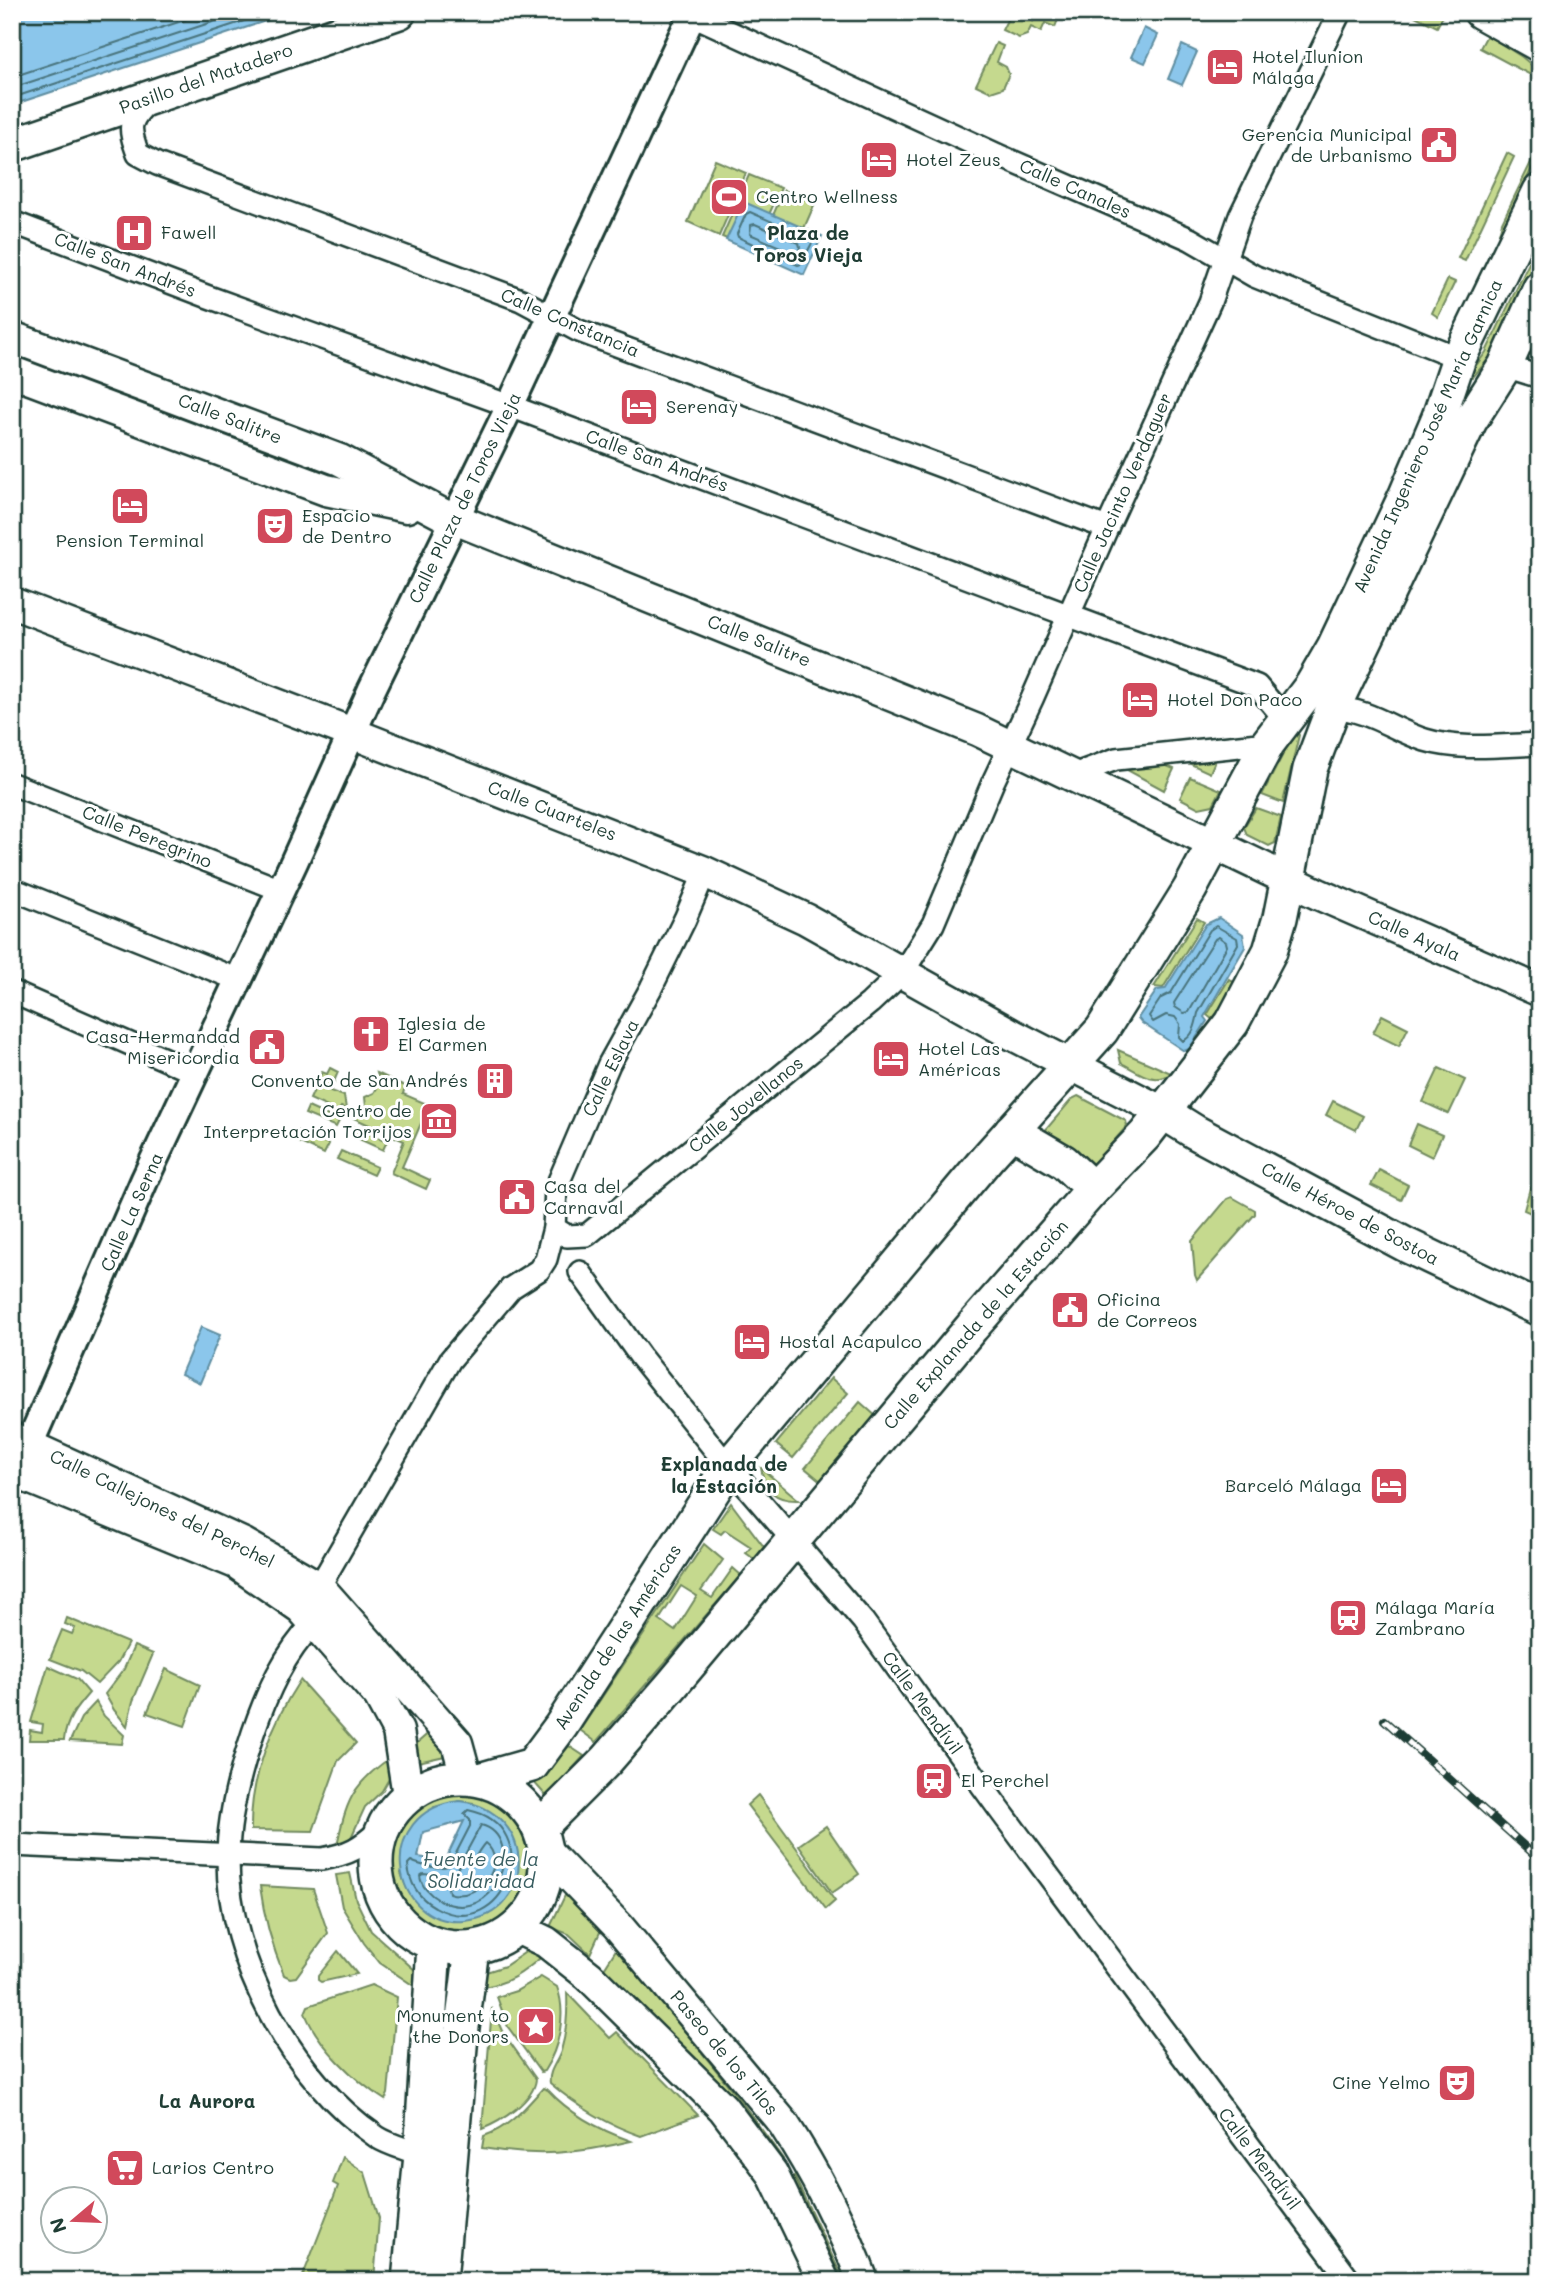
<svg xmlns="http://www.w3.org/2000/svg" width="1552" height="2293" font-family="Mali,sans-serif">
	<rect width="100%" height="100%" fill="#fff"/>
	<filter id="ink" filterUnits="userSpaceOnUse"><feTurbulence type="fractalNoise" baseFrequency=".0143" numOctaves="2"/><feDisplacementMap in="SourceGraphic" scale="14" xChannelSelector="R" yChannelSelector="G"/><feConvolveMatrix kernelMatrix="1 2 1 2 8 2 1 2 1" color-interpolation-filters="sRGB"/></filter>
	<g filter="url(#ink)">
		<!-- green -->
		<g fill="#c5d98e" stroke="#728b61" stroke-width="2" fill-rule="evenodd">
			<path d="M1011,12c11,0 16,0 22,9l5,-9h23l-6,15 -10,-4 -4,9 -10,-5 -4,8 -8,3 -17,-8z"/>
			<path d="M1407,12h38l-8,15z"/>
			<path d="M1487,35l35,22 18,15v8l-60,-32z"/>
			<path d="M996,43l7,3 -6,16 9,5 3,7 -6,14 -12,4 -15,-7z"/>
			<path d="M1540,144v8l-42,86 4,-16z"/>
			<path d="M1507,153l7,4 -49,104 -7,-3z"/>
			<path d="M715,160l31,13 -27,63 -31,-14z"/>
			<path d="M749,175l32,13 -28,62 -31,-13z"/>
			<path d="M784,190l31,13 -27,62 -31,-13z"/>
			<path d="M1540,240v14l-48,101 -19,22 -4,-2 17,-23z"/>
			<path d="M1448,279l7,3 -17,35 -6,-4z"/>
			<path d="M12,353l131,47 -4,11 -127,-46z"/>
			<path d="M167,409l90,33 -4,10 -90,-33z"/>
			<path d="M1295,731l4,4 -16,68 -21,-8z"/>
			<path d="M1217,756l-7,17 -26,-12z"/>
			<path d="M1153,760l21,9 -10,21 -37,-20v-3z"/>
			<path d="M1190,777l31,13 -8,15 -14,3 -19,-10z"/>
			<path d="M1256,808l25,9 -6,26 -6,3 -22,-11 -3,-8z"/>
			<path d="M1197,918l7,4 -41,66 -9,-1z"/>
			<path d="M1229,979l6,4 -22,37 -6,-5z"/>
			<path d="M1382,1015l26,13 -9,18 -26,-13z"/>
			<path d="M1118,1050l53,23c-16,14 -35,-3 -50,-10z"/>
			<path d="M330,1068l8,4 -8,19 14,5 2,13 -5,-2 -3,5 -28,-13 12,-27 5,2z"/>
			<path d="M1439,1068l26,12 -16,34 -26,-12z"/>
			<path d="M377,1073l28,13 -2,8 26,11 -27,62 28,13 -4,9 -35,-16 13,-32 -50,-23 3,-4 9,-7 -1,-10 9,-4 6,-10z"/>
			<path d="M1078,1096l48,25 1,5 -34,39h-4l-29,-26 -17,-6 29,-34z"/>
			<path d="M1333,1101l30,15 -7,14 -30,-15z"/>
			<path d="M308,1107l31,14 -3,6 -31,-13z"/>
			<path d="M1417,1124l25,11 -10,22 -24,-12z"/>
			<path d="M352,1126l35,15 -4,9 -35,-16z"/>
			<path d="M298,1131l31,13 -5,10 -30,-14z"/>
			<path d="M341,1151l36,16 -4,8 -36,-16z"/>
			<path d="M1379,1170l29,15 -7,15 -30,-15z"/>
			<path d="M1540,1178v39l-16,-7 6,-22z"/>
			<path d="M1232,1197l23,13v4l-58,66 -2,-5 -3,-34 35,-42z"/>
			<path d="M831,1378l17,15 -55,65 -17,-14z"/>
			<path d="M860,1402l17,15 -55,65 -17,-14z"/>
			<path d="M761,1468l38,32c-24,1 -34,-9 -38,-32z"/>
			<path d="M731,1503l33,44 -10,12 -8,-6 5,-6 -26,-17 -4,4 -8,-5z"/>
			<path d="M704,1544l19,16 -22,31 11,7 21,-30 8,7 -145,167 -16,-12zM681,1586l16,10 -22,35 -16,-11z"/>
			<path d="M67,1618l61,25 -10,19 -21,22 -16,-13 -31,-12 12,-29 10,4 3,-6 -10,-4z"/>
			<path d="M134,1646l19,8 -20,47 -6,25 -13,-16 -9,-16 19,-25z"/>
			<path d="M48,1666l29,13 12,14c-13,15 -23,27 -25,47h-35l1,-10 12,2 1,-8 -12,-2z"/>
			<path d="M166,1669l34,16 -15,41 -38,-13z"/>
			<path d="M300,1680l56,63 -18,18 -25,70 -62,-1c-1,-53 21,-107 49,-150z"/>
			<path d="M96,1702l8,14 20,19 -2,9 -52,-3 11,-23z"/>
			<path d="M431,1731l18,24 -31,7 -2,-18z"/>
			<path d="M569,1746l15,10 -37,41 -15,-17 20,-15z"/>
			<path d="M393,1756l-3,21 -8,14 -17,16 -16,35 -13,8c10,-48 15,-66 57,-94z"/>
			<path d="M460,1793c95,12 86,137 2,139 -88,1 -100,-130 -2,-139zM460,1801l13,2 16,111c-21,8 -27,7 -48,0 -25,-7 -32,-16 -40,-41l33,-66z"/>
			<path d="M758,1795l77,106 -9,8 -79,-104z"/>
			<path d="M826,1826l33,48 -27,19 -33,-48z"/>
			<path d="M350,1873l6,27 15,31 46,41v16l-37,-25 -16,-20 -22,-36 -6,-32z"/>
			<path d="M260,1886l53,3 15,44 -32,44 -6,1 -6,-3c-12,-29 -20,-58 -24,-89z"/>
			<path d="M568,1889l33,41 -11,24 -21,-20 -19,-7z"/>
			<path d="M617,1948l121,149 45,62 -4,3 -176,-192z"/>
			<path d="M338,1951l19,23 -36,8 -3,-2v-4z"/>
			<path d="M527,1951l18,3c-21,18 -38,32 -66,33l7,-15 19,-6z"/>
			<path d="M541,1977l16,10c10,27 2,61 -13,84l-3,1 -33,-45 -11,-30 19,-6z"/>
			<path d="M371,1985l26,12 -9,97 -3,6c-30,-19 -67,-54 -80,-87l3,-7z"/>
			<path d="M567,1993l43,45 7,-6 81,83 -57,21c-35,-12 -63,-29 -91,-53 -2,-12 7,-20 11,-32 6,-20 7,-37 6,-58z"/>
			<path d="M492,2008l10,23 34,48c-2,22 -36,43 -54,50z"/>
			<path d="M543,2088l5,2c22,24 52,40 83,51 -53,13 -95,16 -149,7l2,-12c26,-9 41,-28 59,-48z"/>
			<path d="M343,2157l22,16 14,45 -5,63h-73l37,-95 -5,-3z"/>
			<path d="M794,2176l50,105h-10l-45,-100z"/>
		</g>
		<!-- water -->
		<g fill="#8bc6eb" stroke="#608fa2" stroke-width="2" fill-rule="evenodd">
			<path d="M12,12h281l-281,93z"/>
			<path d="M1144,28l14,7 -13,28 -14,-6z"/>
			<path d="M1182,45l15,7 -15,33 -14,-6z"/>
			<path d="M744,202l78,34 -18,39 -78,-35z"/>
			<path d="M1219,918l24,16 2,13 -41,70 3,4 -18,28 -5,2 -42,-28 -4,-5 19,-28 8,-1 41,-65z"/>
			<path d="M201,1327l19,8 -20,48 -19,-9z"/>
			<path d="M460,1801c78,10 77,113 5,120 -76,7 -93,-111 -5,-120zM464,1821l-19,40 -27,-4 5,-25z"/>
		</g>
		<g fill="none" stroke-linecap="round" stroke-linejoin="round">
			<!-- shore -->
			<g stroke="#4a747d" stroke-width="2">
				<path d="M12,77l197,-65"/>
				<path d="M12,88l231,-76"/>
				<path d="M12,98l259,-86"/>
				<path d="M750,212l61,27 1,4 -11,21 -3,1 -60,-28 -1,-3 9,-20z"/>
				<path d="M755,224l44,19 1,4 -2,5 -4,1 -44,-19 1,-9z"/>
				<path d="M1216,926l21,12 1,6 -40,69c-2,10 -4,23 -15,28l-4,-4 1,-13 -5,-7 -9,-2 -13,7 -4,-6 12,-18 10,-5 39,-63z"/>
				<path d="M1219,937l7,5 1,4 -38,66 -5,1 -9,-6 -1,-4 41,-64z"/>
				<path d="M468,1810c81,16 36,136 -33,97 -17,-9 -26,-25 -27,-43l3,-3c10,5 29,9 39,4l20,-39v-6l-6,-6z"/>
				<path d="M481,1825c46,12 16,105 -42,75 -9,-5 -18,-14 -19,-24l3,-2 21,2 11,-3z"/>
				<path d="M485,1843c25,19 -6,60 -36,50l-1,-6c23,-8 23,-29 37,-44z"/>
			</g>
			<!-- minor casing -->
			<g stroke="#1f3d34" stroke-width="26">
				<g id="minor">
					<path d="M686,12l314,144 190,83 64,37 205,82"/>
					<path d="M149,101c-21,20 -21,26 -11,53l19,10 364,136 58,31 528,197"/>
					<path d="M12,222l194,74 304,110 747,280 22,26 4,12"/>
					<path d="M1505,366l35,11"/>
					<path d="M1333,708c36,1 60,22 92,32 36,11 78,5 115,4"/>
					<path d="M1073,775l43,-16 152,-16"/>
					<path d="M12,784l269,106"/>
					<path d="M12,889l227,91"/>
					<path d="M12,992l184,81"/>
					<path d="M554,1228l13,8 20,-1 283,-232 33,-31 30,-48 60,-142 39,-83 75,-171 103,-226 30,-86 100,-204"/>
					<path d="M580,1272l60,84 75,94 148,171 136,188 351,472"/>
					<path d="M319,1587l131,-227 61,-72 28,-18 7,-11 8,-31 2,-40 53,-124 42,-76 34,-69 20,-47"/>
					<path d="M314,1623c-30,31 -47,69 -61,110 -12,36 -25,85 -25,124 -1,103 64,222 149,280 12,8 30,12 44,18"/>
					<path d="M12,1845l310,14c28,-5 38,-11 59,-30"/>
				</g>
			</g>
			<!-- tertiary casing -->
			<g stroke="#1f3d34" stroke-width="32">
				<path id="tertiary" d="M29,1445l116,-266 149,-317 77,-171 139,-285 182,-391 -1,-3"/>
			</g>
			<!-- secondary casing -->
			<g stroke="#1f3d34" stroke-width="35">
				<g id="secondary">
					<path d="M12,337l328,123 102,54"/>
					<path d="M12,372l314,118 81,17"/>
					<path d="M455,519l522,211 341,164 222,97"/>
					<path d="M12,603l340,130 353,139 101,47 207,116 150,77"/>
					<path d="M12,1438l232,106 75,43 138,156 9,33"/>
					<path d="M12,1471l224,92 65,45 78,88 19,35 10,64"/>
					<path d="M546,1851l72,75 165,197c32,49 59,102 80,158"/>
					<path d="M517,1928l29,14 43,34 134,132 49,65 52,108"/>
				</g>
			</g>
			<!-- primary casing -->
			<g stroke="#1f3d34" stroke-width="38">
				<g id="primary">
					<path d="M1481,12l59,33"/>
					<path d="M12,145l387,-133"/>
					<path d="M1163,1112l32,20 213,114 132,63"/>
					<path d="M1011,1131l53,31 29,27"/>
					<circle cx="461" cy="1863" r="85"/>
					<path d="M483,1779l49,-14 29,-39 168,-260 260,-310 113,-126 88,-141 78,-146 44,-58 22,-38 71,-150 34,-80 20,-59 81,-167"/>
					<path d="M539,1828l67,-67 66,-76 300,-358 121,-138 52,-54 87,-112 38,-72 10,-33 30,-149 23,-61 137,-287 35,-55 35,-78"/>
					<path d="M409,2281l12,-126 13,-210"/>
					<path d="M440,2281l21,-246 11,-87"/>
				</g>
			</g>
			<!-- minor -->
			<use href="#minor" stroke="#fff" stroke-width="21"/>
			<!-- tertiary -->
			<use href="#tertiary" stroke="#fff" stroke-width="26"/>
			<!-- secondary -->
			<use href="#secondary" stroke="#fff" stroke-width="30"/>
			<!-- primary -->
			<use href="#primary" stroke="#fff" stroke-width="33"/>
			<!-- rail casing -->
			<g stroke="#1f3d34" stroke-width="8">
				<path id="rail" d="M1384,1720l156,140"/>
			</g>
			<!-- rail -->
			<use href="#rail" stroke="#fff" stroke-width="5" stroke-dasharray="16" stroke-linecap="butt"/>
		</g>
	</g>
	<!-- icons -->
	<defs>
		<g id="hotel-square" transform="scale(2.0125)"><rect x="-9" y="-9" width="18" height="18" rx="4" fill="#d1495b" stroke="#fff"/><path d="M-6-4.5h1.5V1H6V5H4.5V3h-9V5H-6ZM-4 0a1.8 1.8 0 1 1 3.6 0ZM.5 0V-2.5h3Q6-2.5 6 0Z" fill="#fff"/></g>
		<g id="civic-square" transform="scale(2.0125)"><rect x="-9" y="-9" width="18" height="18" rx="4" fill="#d1495b" stroke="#fff"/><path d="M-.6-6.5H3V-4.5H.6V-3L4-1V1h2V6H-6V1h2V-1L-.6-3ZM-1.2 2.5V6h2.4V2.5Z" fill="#fff"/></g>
		<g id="stadium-square" transform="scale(2.0125)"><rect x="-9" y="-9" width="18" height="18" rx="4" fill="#d1495b" stroke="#fff"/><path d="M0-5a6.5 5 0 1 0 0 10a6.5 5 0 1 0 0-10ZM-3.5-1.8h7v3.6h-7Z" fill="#fff"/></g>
		<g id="hospital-square" transform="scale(2.0125)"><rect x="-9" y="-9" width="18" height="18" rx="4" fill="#d1495b" stroke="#fff"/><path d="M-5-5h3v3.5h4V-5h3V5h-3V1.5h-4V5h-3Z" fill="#fff"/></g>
		<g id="theatre-square" transform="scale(2.0125)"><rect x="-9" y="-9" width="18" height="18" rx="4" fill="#d1495b" stroke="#fff"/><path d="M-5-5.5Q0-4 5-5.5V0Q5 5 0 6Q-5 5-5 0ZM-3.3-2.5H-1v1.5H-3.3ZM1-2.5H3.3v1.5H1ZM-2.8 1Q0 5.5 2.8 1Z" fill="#fff"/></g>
		<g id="church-square" transform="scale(2.0125)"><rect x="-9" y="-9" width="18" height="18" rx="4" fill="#d1495b" stroke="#fff"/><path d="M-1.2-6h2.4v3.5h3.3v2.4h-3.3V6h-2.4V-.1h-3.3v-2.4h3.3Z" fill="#fff"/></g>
		<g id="building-square" transform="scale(2.0125)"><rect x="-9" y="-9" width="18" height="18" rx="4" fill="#d1495b" stroke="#fff"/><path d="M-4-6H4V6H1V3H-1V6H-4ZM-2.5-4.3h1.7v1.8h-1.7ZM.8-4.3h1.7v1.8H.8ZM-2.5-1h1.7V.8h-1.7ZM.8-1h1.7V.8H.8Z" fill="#fff"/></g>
		<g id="museum-square" transform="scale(2.0125)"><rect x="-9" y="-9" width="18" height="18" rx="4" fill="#d1495b" stroke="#fff"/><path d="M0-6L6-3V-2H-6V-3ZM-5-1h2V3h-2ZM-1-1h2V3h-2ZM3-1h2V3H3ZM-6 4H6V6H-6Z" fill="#fff"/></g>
		<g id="station-square" transform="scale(2.0125)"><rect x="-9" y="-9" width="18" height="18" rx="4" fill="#d1495b" stroke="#fff"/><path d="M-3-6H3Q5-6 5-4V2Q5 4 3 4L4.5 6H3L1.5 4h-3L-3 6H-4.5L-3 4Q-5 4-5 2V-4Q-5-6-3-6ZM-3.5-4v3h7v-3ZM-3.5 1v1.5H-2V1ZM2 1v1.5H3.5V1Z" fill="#fff"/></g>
		<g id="sight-square" transform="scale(2.0125)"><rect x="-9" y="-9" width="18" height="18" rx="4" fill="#d1495b" stroke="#fff"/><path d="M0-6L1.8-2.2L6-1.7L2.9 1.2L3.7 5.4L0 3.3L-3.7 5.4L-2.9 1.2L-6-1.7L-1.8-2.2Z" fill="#fff"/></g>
		<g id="supermarket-square" transform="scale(2.0125)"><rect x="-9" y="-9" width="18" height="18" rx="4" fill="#d1495b" stroke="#fff"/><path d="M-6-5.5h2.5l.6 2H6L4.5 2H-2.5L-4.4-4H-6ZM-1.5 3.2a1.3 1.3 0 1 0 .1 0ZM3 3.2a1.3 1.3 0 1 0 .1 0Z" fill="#fff"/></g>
	</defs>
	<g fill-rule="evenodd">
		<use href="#hotel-square" x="1225" y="67"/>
		<use href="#civic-square" x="1439" y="145"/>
		<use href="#hotel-square" x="879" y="160"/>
		<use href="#stadium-square" x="729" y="197"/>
		<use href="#hospital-square" x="134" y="233"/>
		<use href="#hotel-square" x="639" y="407"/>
		<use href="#hotel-square" x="130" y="506"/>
		<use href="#theatre-square" x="275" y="526"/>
		<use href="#hotel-square" x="1140" y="700"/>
		<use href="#church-square" x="371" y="1034"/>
		<use href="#civic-square" x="267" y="1047"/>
		<use href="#hotel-square" x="891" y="1059"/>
		<use href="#building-square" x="495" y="1081"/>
		<use href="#museum-square" x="439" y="1121"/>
		<use href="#civic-square" x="517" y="1197"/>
		<use href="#civic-square" x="1070" y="1310"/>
		<use href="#hotel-square" x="752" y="1342"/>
		<use href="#hotel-square" x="1389" y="1486"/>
		<use href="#station-square" x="1348" y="1618"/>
		<use href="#station-square" x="934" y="1781"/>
		<use href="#sight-square" x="536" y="2026"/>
		<use href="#theatre-square" x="1457" y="2083"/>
		<use href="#supermarket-square" x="125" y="2168"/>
	</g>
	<g text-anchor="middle" stroke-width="6" stroke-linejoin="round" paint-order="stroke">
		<!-- poi labels -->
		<g font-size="18" fill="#1f3d34" stroke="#fff" text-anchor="start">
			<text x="1252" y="63">Hotel Ilunion<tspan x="1252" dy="21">Málaga</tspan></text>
			<text x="1412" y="141" text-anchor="end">Gerencia Municipal<tspan x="1412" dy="21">de Urbanismo</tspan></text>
			<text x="906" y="166">Hotel Zeus</text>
			<text x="756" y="203">Centro Wellness</text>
			<text x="161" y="239">Fawell</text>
			<text x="666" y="413">Serenay</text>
			<text x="302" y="522">Espacio<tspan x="302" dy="21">de Dentro</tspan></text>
			<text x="130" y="547" text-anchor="middle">Pension Terminal</text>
			<text x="1167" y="706">Hotel Don Paco</text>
			<text x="398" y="1030">Iglesia de<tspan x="398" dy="21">El Carmen</tspan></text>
			<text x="240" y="1043" text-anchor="end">Casa-Hermandad<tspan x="240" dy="21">Misericordia</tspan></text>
			<text x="918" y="1055">Hotel Las<tspan x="918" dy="21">Américas</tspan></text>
			<text x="468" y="1087" text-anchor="end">Convento de San Andrés</text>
			<text x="412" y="1117" text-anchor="end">Centro de<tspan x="412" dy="21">Interpretación Torrijos</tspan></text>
			<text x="544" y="1193">Casa del<tspan x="544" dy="21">Carnaval</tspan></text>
			<text x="1097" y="1306">Oficina<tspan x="1097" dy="21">de Correos</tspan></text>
			<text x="779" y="1348">Hostal Acapulco</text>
			<text x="1362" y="1492" text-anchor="end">Barceló Málaga</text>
			<text x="1375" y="1614">Málaga María<tspan x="1375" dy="21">Zambrano</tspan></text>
			<text x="961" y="1787">El Perchel</text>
			<text x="509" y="2022" text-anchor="end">Monument to<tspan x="509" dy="21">the Donors</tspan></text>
			<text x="1430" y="2089" text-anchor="end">Cine Yelmo</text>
			<text x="152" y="2174">Larios Centro</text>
		</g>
		<!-- street labels -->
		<g font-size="18" fill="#1f3d34" stroke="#fff">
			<text transform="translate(206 79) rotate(-19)" y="6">Pasillo del Matadero</text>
			<text transform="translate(1075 189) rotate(24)" y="6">Calle Canales</text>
			<text transform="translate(125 265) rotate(21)" y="6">Calle San Andrés</text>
			<text transform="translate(570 323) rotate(23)" y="6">Calle Constancia</text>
			<text transform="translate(230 419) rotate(21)" y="6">Calle Salitre</text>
			<text transform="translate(1428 436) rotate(-66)" y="6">Avenida Ingeniero José María Garnica</text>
			<text transform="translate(657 461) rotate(20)" y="6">Calle San Andrés</text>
			<text transform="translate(1123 493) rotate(-66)" y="6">Calle Jacinto Verdaguer</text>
			<text transform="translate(465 498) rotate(-64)" y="6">Calle Plaza de Toros Vieja</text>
			<text transform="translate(759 641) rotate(22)" y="6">Calle Salitre</text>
			<text transform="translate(552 811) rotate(21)" y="6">Calle Cuarteles</text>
			<text transform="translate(147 837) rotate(22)" y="6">Calle Peregrino</text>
			<text transform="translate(1414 936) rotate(24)" y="6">Calle Ayala</text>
			<text transform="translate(611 1068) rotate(-64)" y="6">Calle Eslava</text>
			<text transform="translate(746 1105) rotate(-39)" y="6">Calle Jovellanos</text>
			<text transform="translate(132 1212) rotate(-66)" y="6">Calle La Serna</text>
			<text transform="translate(1350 1214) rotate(28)" y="6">Calle Héroe de Sostoa</text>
			<text transform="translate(976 1325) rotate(-49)" y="6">Calle Explanada de la Estación</text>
			<text transform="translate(162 1509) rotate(26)" y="6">Calle Callejones del Perchel</text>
			<text transform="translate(618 1637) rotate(-57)" y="6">Avenida de las Américas</text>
			<text transform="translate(922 1703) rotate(54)" y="6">Calle Mendívil</text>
			<text transform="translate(724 2053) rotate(50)" y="6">Paseo de los Tilos</text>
			<text transform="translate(1259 2159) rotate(53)" y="6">Calle Mendívil</text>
		</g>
		<!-- neighbourhood labels -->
		<g font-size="19" font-weight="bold" fill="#1f3d34" stroke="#fff">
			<text x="808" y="240">Plaza de<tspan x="808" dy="22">Toros Vieja</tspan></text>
			<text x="724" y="1471">Explanada de<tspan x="724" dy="22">la Estación</tspan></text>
			<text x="207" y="2108">La Aurora</text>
		</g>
		<!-- water labels -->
		<g font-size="19" font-style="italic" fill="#3a5f62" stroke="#fff">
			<text x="481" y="1866">Fuente de la<tspan x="481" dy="22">Solidaridad</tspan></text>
		</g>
	</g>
	<!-- margin -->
	<rect width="1552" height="2293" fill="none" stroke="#fff" stroke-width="42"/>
	<rect x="21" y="21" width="1510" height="2251" fill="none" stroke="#1f3d34" stroke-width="2.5" filter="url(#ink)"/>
	<!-- north arrow -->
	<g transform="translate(74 2220) rotate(251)"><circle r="33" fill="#ffffff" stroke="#a5b1ae" stroke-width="2"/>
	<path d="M0-5L12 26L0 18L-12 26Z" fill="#d1495b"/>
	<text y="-10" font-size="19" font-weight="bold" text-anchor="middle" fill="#1f3d34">N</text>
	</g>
</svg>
